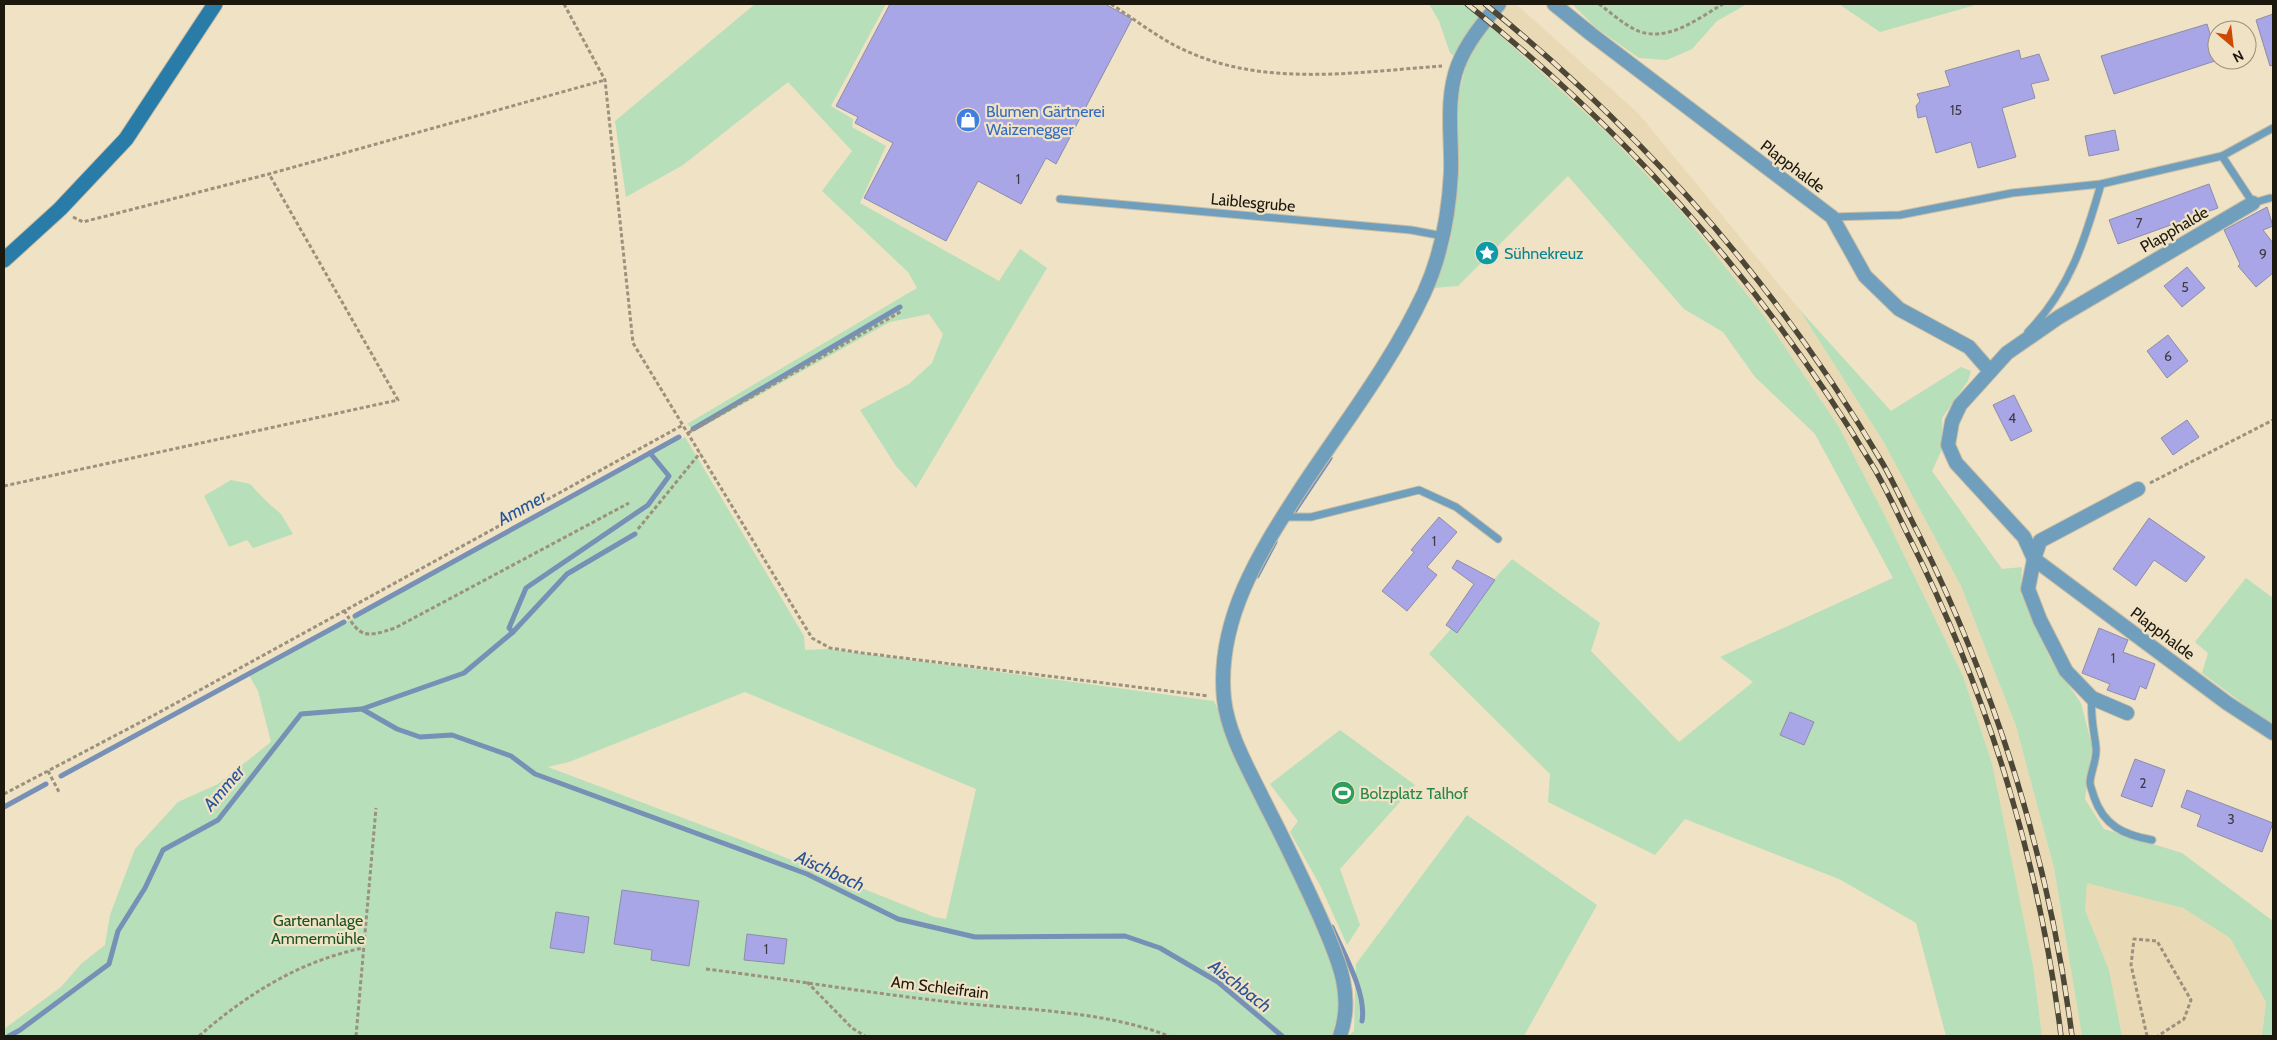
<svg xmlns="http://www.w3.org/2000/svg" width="2277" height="1040" font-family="Cabin,sans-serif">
	<rect width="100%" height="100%" fill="#f0e2c5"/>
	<!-- built -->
	<g fill="#ead9b5">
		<path d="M1464,4h52l123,110 160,195 84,132 78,145 55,140 38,142 28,168h-40l-9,-71 -41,-202 -29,-87 -79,-162 -45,-87 -75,-111 -79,-100 -77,-82z"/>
		<path d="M2087,882l96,26 47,30 36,64 -4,34h-140l-13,-66 -24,-60z"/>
	</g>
	<!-- green -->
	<g fill="#b7dfba" fill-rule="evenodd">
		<path d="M755,4h131l-55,102 22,13 -1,8 34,19 -26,57 139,78 21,-32 27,19 -131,220 -20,-22 -36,-56 49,-26 23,-21 11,-29 -14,-20 -39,8 -195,109 -8,-7 230,-136 -9,-16 -86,-81 30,-40 -64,-69 -105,83 -57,32 -11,-76z"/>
		<path d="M1429,4h35l9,6 135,124 77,82 79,100 75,111 45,87 79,162 29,87 41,202 9,71h-96l-30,-113 -77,-44 -154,-60 -30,36 -107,-53 2,-28 -121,-120 83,-95 88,64 -9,28 88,91 74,-60 -33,-25 173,-79 -78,-144 -60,-57 -32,-45 -39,-23 -116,-133 -110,110 -24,2 17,-50 6,-64 1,-76 8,-34 -16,-11 -11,-32z"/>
		<path d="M1572,4h175l-30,17 -25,28 -25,11 -28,-2 -44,-31z"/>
		<path d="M1839,4h140l-99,28z"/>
		<path d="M1799,309l92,102 70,-44 10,4 -3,10 -26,37 1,29 -11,24 70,98 20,-2 -1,27 29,64 31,45 11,43 -7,53 19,30 78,24 91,68v115h-11l4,-34 -36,-64 -47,-30 -96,-25 -2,27 24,60 13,66h-40l-28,-168 -38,-142 -55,-140 -78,-145z"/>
		<path d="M685,437l119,199 1,14 23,-1 386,52 74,157 43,98 10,44 -9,36h-1328v-7l57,-42 20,-23 24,-19 5,-30 25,-66 43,-47 40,-18 53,-42 -13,-51 -9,-16zM745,692l231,97 -30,130 -12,-2 -190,-76 -196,-74 21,-5z"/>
		<path d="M231,480l19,4 17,18 14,12 12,20 -40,14 -6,-8 -18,7 -25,-51z"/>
		<path d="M2246,578l27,20v128l-71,-53 6,-20 -13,-11z"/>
		<path d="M1340,730l75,55 -75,84 20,56 -13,20 -26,-58 -31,-55 8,-11 -28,-37z"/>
		<path d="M1467,815l130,90 -73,131h-176l6,-5 2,-67z"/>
	</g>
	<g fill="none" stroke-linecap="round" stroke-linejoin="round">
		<!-- stream -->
		<g stroke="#7790b6" stroke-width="5">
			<path d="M693,429l207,-122"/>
			<path d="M1294,512l36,-54"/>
			<path d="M1257,576l18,-34"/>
			<path d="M355,616l324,-179"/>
			<path d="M513,632l-4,-4 17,-40 122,-83 21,-29 -19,-23"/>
			<path d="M362,709l35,20 23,8 32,-2 59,21 24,18 272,100 91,45 77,18 150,-1 35,12 58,34 64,54"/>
			<path d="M61,776l283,-154"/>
			<path d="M4,807l42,-23"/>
			<path d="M1332,927c11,25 35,66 30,94"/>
			<path d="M9,1036l11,-6 89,-66 9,-33 27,-43 18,-38 55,-30 83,-106 61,-5 102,-36 49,-41 54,-58 68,-40"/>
		</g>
	</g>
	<!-- building -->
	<g fill="#a8a6e6" stroke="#8e8da9">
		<path d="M890,4h215l27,15 -76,145 -10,-6 -25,46 -43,-23 -32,60 -82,-43 29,-55 -38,-20 3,-6 -22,-11z"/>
		<path d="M2273,14v51l-3,1 -14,-46z"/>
		<path d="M2207,24l11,36 -104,34 -13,-38z"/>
		<path d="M2019,50l2,9 18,-5 10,26 -18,4 4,14 -33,10 14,49 -38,11 -7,-26 -35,11 -10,-37 -8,2 -2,-12 4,-5 -3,-7 33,-8 -5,-15z"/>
		<path d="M2115,130l4,20 -30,6 -4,-20z"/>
		<path d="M2209,184l9,24 -100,36 -9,-24z"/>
		<path d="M2267,207l6,19 -10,4 10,13v30l-17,14 -18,-21 2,-2 -16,-34z"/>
		<path d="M2187,267l18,21 -23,19 -18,-21z"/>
		<path d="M2168,335l20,26 -21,17 -20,-27z"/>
		<path d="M2014,395l18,36 -21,10 -18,-36z"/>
		<path d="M2187,420l12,17 -26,18 -12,-17z"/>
		<path d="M1439,517l18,15 -30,35 10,8 -30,36 -25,-20 32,-39 -3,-2z"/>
		<path d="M2149,518l56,39 -19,25 -32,-22 -18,26 -23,-17z"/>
		<path d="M1457,560l38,20 -38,53 -11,-8 28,-41 -22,-16z"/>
		<path d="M2099,628l29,12 -5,12 32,12 -9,25 -6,-3 -5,14 -28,-10 3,-6 -28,-11z"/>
		<path d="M1790,712l24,10 -10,23 -24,-10z"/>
		<path d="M2135,759l30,11 -13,37 -31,-11z"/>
		<path d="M2187,790l86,33 -11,29 -65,-26 4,-11 -20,-8z"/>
		<path d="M622,890l77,11 -10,65 -38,-6 1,-10 -38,-6z"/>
		<path d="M556,912l33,5 -5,36 -34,-5z"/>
		<path d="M747,934l40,5 -3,25 -40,-4z"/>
	</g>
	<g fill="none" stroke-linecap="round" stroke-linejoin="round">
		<!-- lane casing -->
		<g stroke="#cabea4" stroke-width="9">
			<g id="lane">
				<path d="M2222,156l31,47 17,-5"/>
				<path d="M1060,199l351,31 32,6"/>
				<path d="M1832,217l68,-2 112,-22 89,-9 121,-28 51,-28"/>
				<path d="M2028,332c42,-43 57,-92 73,-148"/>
				<path d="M1283,517h28l108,-27 37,17 42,32"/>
				<path d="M2092,698c-2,19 2,31 4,50 1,12 -5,22 -6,34 0,5 3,10 4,15 10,29 30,38 58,43"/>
			</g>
		</g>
		<!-- street casing -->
		<g stroke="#cabea4" stroke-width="16">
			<g id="street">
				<path d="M1554,4l37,30 241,183 33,59 34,33 70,38 21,24"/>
				<path d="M2253,203l-194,114 -52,36 -47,52 -8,17 -4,23 8,18 68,74 10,22 193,144 46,30"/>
				<path d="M2127,713l-35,-15 -26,-27 -26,-51 -12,-31 6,-30 6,-18 98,-52"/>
				<path d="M1340,1036c15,-43 -3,-79 -20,-119 -18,-40 -37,-79 -57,-118 -15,-31 -35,-65 -39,-100 -8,-78 35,-146 76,-209 42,-64 91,-126 124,-197 17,-37 25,-80 27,-121 1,-35 -6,-73 7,-107 9,-23 25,-42 41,-61"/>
			</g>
		</g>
		<!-- secondary casing -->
		<g stroke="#cabea4" stroke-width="17">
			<path id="secondary" d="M4,260l56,-51 66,-70 89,-135"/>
		</g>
		<!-- path -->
		<g stroke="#9b917c" stroke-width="3" stroke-dasharray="4 2.5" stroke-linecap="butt">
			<path d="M564,4l41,76 28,263 179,295 18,10 33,5 346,43"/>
			<path d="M1111,4c23,15 46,33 71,45 81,39 174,23 260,17"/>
			<path d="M1599,4c11,8 23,19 35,25 31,16 63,-10 89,-25"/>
			<path d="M73,217l10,5 186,-48 336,-94"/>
			<path d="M688,433l214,-122"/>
			<path d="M2150,483l123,-63"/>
			<path d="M4,486l394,-86 -129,-226"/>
			<path d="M638,529l62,-76"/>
			<path d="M344,610c16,28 21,28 51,18l234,-125"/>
			<path d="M48,771l11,21"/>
			<path d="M4,794l154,-81 525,-288"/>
			<path d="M706,969c81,10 162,24 244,33 72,8 151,8 219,34"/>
			<path d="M807,982l45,46 13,8"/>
			<path d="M199,1036c48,-42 101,-75 164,-88"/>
			<path d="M356,1036l20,-228"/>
			<path d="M2147,1036l-16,-71 3,-26 23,2 34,59 -7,19 -26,17"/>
		</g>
		<!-- lane -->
		<use href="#lane" stroke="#6f9fbd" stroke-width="7"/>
		<!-- street -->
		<use href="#street" stroke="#6f9fbd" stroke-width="14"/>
		<!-- secondary -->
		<use href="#secondary" stroke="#2a7ca8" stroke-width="15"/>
		<!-- rail casing -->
		<g stroke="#4d4738" stroke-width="5.5">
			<g id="rail">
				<path d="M1467,4c162,129 300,285 407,464 13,22 24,47 36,71 78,155 130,325 151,497"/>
				<path d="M1485,4c159,129 294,283 398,460 13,23 24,48 36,71 78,157 131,328 153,501"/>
			</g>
		</g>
		<!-- rail -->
		<use href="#rail" stroke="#f0e2c5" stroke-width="4" stroke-dasharray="11" stroke-linecap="butt"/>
	</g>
	<!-- icons -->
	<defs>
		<g id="shop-disc" transform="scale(1.25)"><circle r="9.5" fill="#3f7fe0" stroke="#f0e2c5"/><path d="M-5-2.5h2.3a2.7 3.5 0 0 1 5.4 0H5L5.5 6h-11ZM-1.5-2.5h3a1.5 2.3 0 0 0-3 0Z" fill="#fff"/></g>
		<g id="sight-disc" transform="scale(1.25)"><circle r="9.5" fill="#0f9aa8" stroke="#f0e2c5"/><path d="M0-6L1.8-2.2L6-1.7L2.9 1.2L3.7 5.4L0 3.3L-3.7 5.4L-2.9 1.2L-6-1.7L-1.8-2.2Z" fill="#fff"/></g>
		<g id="stadium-disc" transform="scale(1.25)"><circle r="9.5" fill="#2e9e5b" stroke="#f0e2c5"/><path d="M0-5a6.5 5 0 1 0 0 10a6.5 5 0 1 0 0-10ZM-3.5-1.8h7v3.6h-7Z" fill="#fff"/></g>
	</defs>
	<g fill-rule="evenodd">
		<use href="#shop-disc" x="968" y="120"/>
		<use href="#sight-disc" x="1487" y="253"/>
		<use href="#stadium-disc" x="1343" y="793"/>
	</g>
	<g text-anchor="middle" stroke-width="4.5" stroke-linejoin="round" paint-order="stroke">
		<!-- number labels -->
		<g font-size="14" fill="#3f3c43">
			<text x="1956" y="115">15</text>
			<text x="1018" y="184">1</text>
			<text x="2139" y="228">7</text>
			<text x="2263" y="259">9</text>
			<text x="2185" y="292">5</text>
			<text x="2168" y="361">6</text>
			<text x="2012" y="423">4</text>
			<text x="1434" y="546">1</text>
			<text x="2113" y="663">1</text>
			<text x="2143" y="788">2</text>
			<text x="2231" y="824">3</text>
			<text x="766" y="954">1</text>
		</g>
		<!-- shop labels -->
		<g font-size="16" fill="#366cbe" stroke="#f0e2c5" text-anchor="start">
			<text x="986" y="117">Blumen Gärtnerei<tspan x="986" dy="18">Waizenegger</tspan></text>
		</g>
		<!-- street labels -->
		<g font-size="16" fill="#1c180d" stroke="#f0e2c5">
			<text transform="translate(1793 166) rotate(37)" y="6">Plapphalde</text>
			<text transform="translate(1253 202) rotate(5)" y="6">Laiblesgrube</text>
			<text transform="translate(2174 229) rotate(-30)" y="6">Plapphalde</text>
			<text transform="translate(2163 633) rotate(37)" y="6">Plapphalde</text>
			<text transform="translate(940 987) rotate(7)" y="6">Am Schleifrain</text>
		</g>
		<!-- culture labels -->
		<g font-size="16" fill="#0d838f" stroke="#f0e2c5" text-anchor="start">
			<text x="1504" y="259">Sühnekreuz</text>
		</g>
		<!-- leisure labels -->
		<g font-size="16" fill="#27864d" stroke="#f0e2c5" text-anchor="start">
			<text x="1360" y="799">Bolzplatz Talhof</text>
		</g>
		<!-- park labels -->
		<g font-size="16" fill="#195323" stroke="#f0e2c5">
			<text x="318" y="926">Gartenanlage<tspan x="318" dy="18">Ammermühle</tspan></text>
		</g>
		<!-- water labels -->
		<g font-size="18" font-style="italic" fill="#285498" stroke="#f0e2c5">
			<text transform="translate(522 508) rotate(-29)" y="6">Ammer</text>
			<text transform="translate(224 788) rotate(-49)" y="6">Ammer</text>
			<text transform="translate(830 871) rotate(25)" y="6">Aischbach</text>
			<text transform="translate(1240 986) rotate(38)" y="6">Aischbach</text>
		</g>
	</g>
	<!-- border -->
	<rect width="2277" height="1040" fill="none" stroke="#1c180d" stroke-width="10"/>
	<!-- north arrow -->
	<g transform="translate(2232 45) rotate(152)"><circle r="24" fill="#f0e2c5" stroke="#9b917b"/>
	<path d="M0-4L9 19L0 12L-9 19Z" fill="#ce4901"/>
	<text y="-8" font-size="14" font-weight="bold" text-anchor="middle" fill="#1c180d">N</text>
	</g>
</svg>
